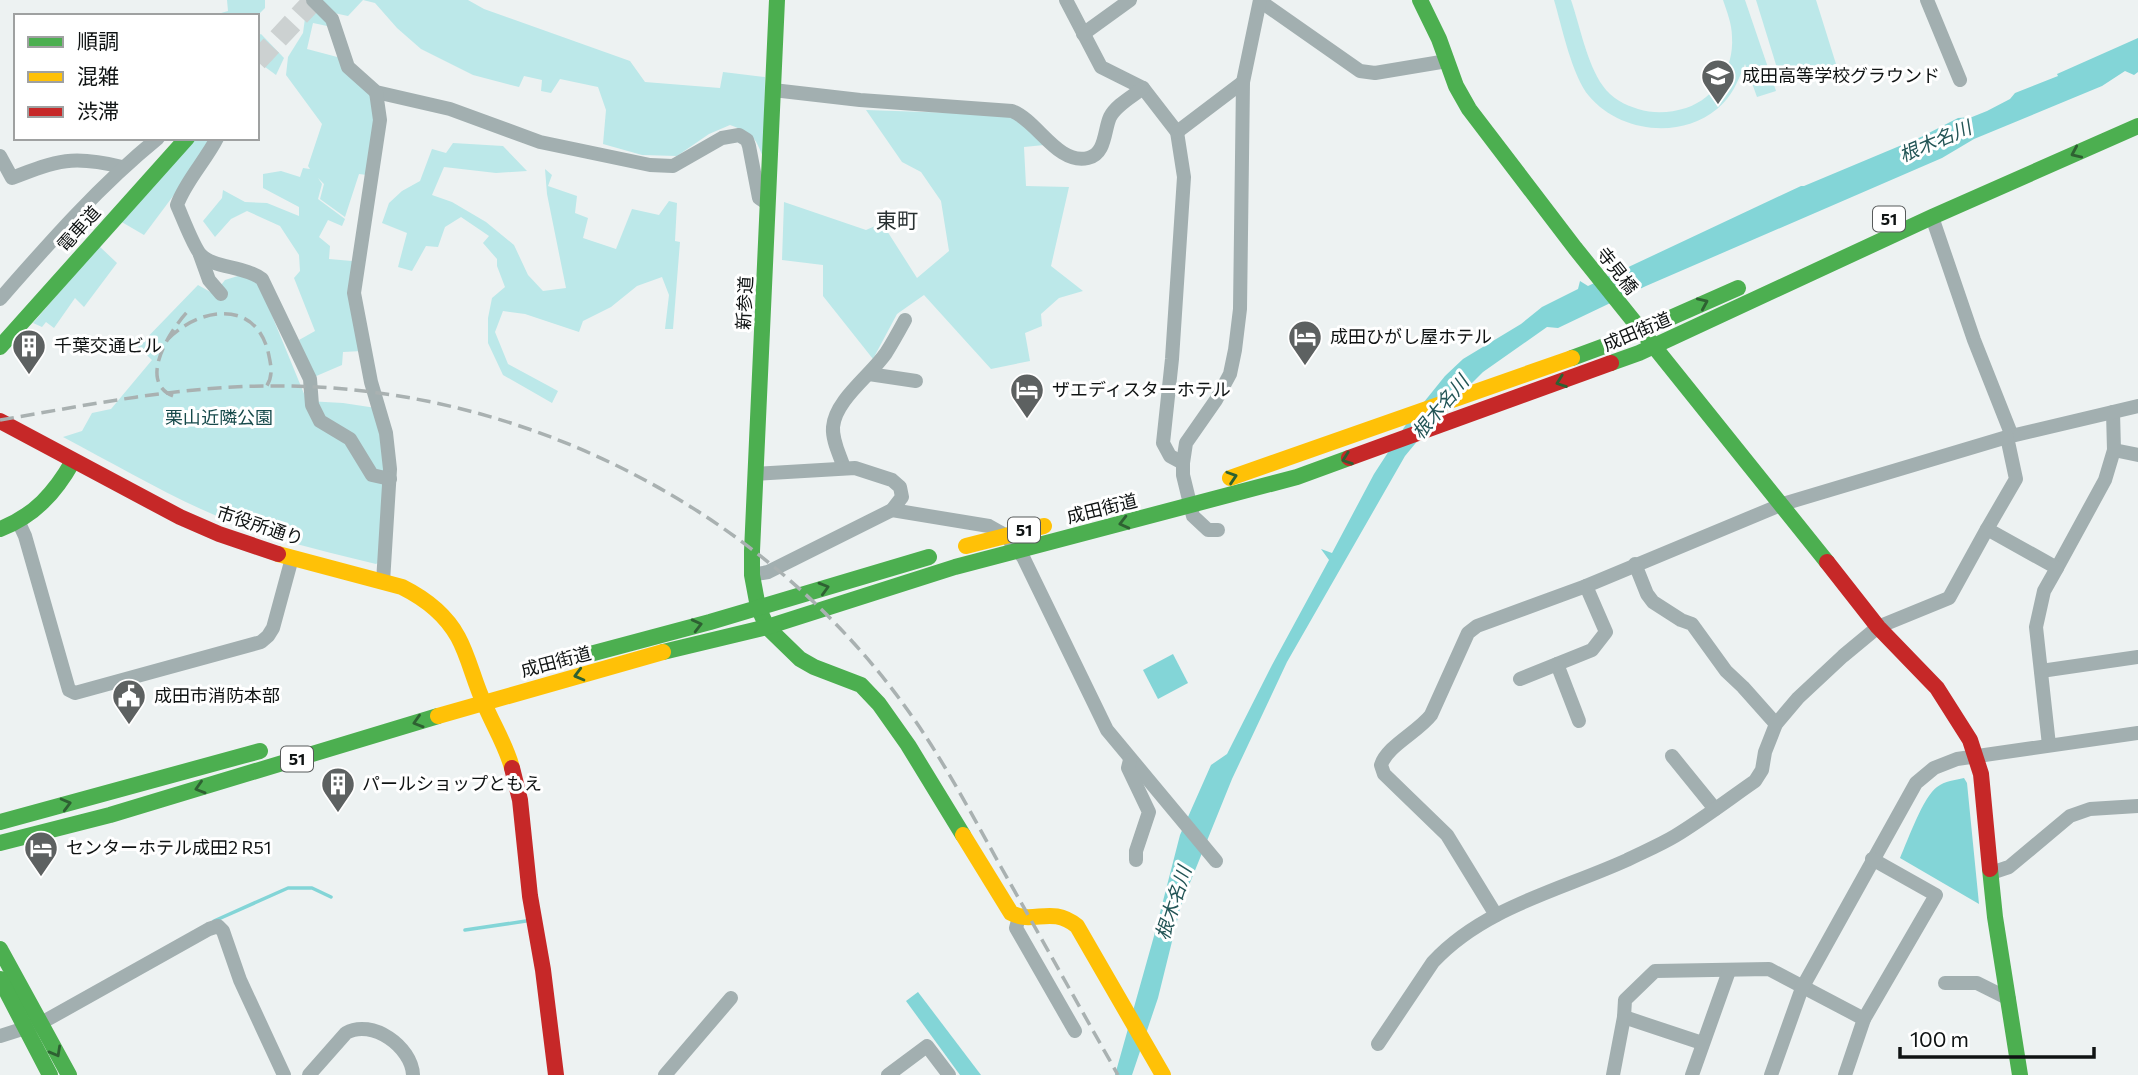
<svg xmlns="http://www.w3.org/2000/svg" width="2138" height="1075" font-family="Commissioner,'Noto Sans JP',sans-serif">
	<rect width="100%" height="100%" fill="#edf2f2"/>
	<!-- green -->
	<g fill="#bce8e9">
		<path d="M227,0h38v8l-8,8h-46l17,-5z"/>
		<path d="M322,0h146l16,9 146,52 15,21 75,6 3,-16 42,5 -1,83c-8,-22 -11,-27 -34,-35l-21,9 -32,22 -35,-1 -39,-11 3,-34 -8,-23 -38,-8 -9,14 -10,-2 1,-11 -18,-4 -5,11 -46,-12 -52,-26 -24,-21 -22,-25 -12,-3 -15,16 -14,-3z"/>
		<path d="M1554,0h17c9,26 16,64 32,86 8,12 22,19 35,23 16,5 32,4 48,-1 30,-10 48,-40 46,-71 0,-13 -5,-25 -9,-37h22l31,91 -19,6 -12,-33c-7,17 -13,33 -28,45 -37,31 -98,23 -128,-13 -17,-20 -27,-69 -35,-96z"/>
		<path d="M1756,0h60l20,64 -55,17z"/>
		<path d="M311,2l21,25 -19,-4 -6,26 34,9 25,29 11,21 -10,67 -8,-1 -14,43 -25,-18 4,-15 -6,-6 4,6 -4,15 27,20 -3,7 -14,-6 -9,17 11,9 -1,13 23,2 10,90 -19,1 -1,13 -28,12 -15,-37 16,-9 -21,-53 6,-7 -1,-16 -19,-29 -33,-15 -16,8 -16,18 -12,-16 19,-23 1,-8 22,12 22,1 32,13v-9l-36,-19v-14l18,-3 19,6 3,-9 7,1 -2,-3 14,-42 -36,-49 2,-18 15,-24 2,-15z"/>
		<path d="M261,34l23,24 -8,17 -19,-14v-25z"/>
		<path d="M866,110l146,5 32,30 -20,2 2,39 43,1 -18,79 32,25 -24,7 -18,16 1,12 -17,7 5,28 -39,8 -67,-74 -27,19 -24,45 -50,-63v-31l-41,-5 2,-58 82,28 16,-7 35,55 32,-27 -8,-50 -20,-29 -19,-10z"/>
		<path d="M196,138h15l-8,18 -59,79 -24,-14z"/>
		<path d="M453,143l50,3 24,25 -31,2 -52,-6 -12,28 20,7 34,20 28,23 14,30 15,16 23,-3 -19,-94 -2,-25 7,6 -4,11 29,10 -2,17 13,5 -5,20 33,11 16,-40 27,6 10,-14 8,2 -2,38 5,1 -7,87h-8l4,-34 -7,-18 -25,9 -26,21 -28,14 -4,11 -54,-18 -22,-3 -8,21 13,32 50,27 -6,12 -49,-28 -15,-32v-25l4,-20 13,-11 -8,-21v-7l-14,-16 6,-7 -28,-19 -16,10 -7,20 -12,-1 -14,25 -14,-4 9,-34 -25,-10 7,-20 13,-12 18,-10 12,-32 14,4z"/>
		<path d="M99,246l18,17 -33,44 -9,-9 -21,30 -8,-6 -4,5 -9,-4z"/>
		<path d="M241,275l16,4 50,122 36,2 33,5 11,61 -8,93 -3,2c-47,-12 -94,-22 -140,-40 -59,-23 -116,-57 -173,-87l19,-6 10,-18 19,-4 41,-49 -14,-13 60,-62 16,9 11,-14z"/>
	</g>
	<!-- water -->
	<g fill="#83d5d7">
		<path d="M2138,38v34l-4,3 -9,-4 -23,15 -128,53 -32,19 -296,128 -88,42 -11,-1 -64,45 -49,49 -29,35 -118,206 -55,117 -51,126 -23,93 -26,77h-17l39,-139 26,-101 31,-70 16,-11 45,-89 57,-105 -8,-11 11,4 42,-79 33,-51 38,-47 18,-17 58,-35 21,-17 36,-18 2,-8 8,5 213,-100h3l117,-49 37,-19 14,-1 15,-6 23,-12 5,-6 43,-17 -1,-2z"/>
		<path d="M1173,654l15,29 -30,16 -15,-29z"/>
		<path d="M1964,778l3,5 12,121 -79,-46c8,-18 23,-61 37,-71 8,-6 18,-7 27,-9z"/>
		<path d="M918,992l63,83h-21l-54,-74z"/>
	</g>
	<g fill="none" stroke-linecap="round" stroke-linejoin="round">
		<!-- stream -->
		<g stroke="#83d5d7" stroke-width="3.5">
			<path d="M214,921l74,-33h24l19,9"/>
			<path d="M465,930l61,-9"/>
		</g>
		<!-- secondary-tunnel -->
		<path stroke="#ccd1d1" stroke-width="21" stroke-dasharray="21 10" stroke-linecap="butt" d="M257,61l57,-61"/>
		<!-- street -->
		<g stroke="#a2afb0" stroke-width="14">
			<path d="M313,0l19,19 16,48 28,25 74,17 90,33 110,23 23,1 49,-28 17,-3 8,5 2,6 10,52 9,6"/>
			<path d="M1066,0l35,67 42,21 34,44 7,45 -12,182 -9,84 7,13 13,7"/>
			<path d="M1927,0l33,80"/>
			<path d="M1260,1l100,70 15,2 72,-12"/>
			<path d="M1083,34l47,-34"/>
			<path d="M773,90l87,10 152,11c26,10 45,54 76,47 18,-4 16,-28 22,-41 6,-12 23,-21 33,-29"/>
			<path d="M376,92l4,28 -26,173 17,89 15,51 4,36 -7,113"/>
			<path d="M1177,132l66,-50"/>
			<path d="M217,138c-11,22 -32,44 -40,67 5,11 17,43 24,50 12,13 44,11 61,24l48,100 2,26 8,16 30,18 22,36 18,4"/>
			<path d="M0,156l12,22c46,-18 61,-23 110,-11"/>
			<path d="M1932,217l42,123 38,96"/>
			<path d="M200,255l9,25 12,14"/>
			<path d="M0,299c50,-57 99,-113 158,-161"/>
			<path d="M869,374l47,7"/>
			<path d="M2114,450l24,5"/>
			<path d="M844,468c-4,-13 -12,-27 -11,-41 2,-27 38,-52 53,-74 7,-11 13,-22 19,-33"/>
			<path d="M892,510l97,16 16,9 18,22 84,173 109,131"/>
			<path d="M19,523l6,13 44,154 6,3 186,-51 7,-6 5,-8 19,-70"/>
			<path d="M1218,530h-10l-15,-14 -10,-41v-12l3,-20 30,-43 14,-26 5,-24 5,-41 3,-227 17,-82"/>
			<path d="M1635,564l12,30 6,8 28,18 11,4 34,47 17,16 33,37"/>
			<path d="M2057,568l48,-88 9,-30 -1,-38"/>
			<path d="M752,575l16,-3 124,-62 10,-13 -2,-10 -8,-7 -37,-12 -100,6"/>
			<path d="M1557,664l22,57"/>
			<path d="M2041,671l97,-14"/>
			<path d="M1520,679l72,-29 14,-18 -20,-46"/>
			<path d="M2049,745l-13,-118 8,-36 13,-23 -70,-39 29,-50 -9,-42 131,-31"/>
			<path d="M1672,756l43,53"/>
			<path d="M1130,760l-2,8 21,44 -13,39v9"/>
			<path d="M1991,873l18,-6 61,-51 20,-7 48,-3"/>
			<path d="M1496,915l-49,-80 -63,-61 -3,-9c6,-19 37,-33 50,-50l37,-82 9,-7 109,-40 197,-82 224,-67"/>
			<path d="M1019,917l-3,11 59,103"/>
			<path d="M1945,983h32l32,16"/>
			<path d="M1624,1017l78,26"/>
			<path d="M0,1036l41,-13 168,-94 9,-3 5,5 17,49 44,95"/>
			<path d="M1378,1044l55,-82c51,-55 128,-72 194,-102 16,-8 33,-15 48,-24 28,-17 54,-37 80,-55l7,-11 3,-18 11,-28 22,-26 45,-42 35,-29 71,-29 38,-69"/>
			<path d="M309,1075l37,-42c26,-15 66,14 67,42"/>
			<path d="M665,1075l66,-77"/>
			<path d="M888,1075l39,-29 22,29"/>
			<path d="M1613,1075l11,-58 1,-17 30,-29 114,-2 95,50"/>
			<path d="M1692,1075l37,-104"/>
			<path d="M1771,1075l31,-87 114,-205 18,-15 23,-9 181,-26"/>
			<path d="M1845,1075l19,-56 72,-124 -64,-36"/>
		</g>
		<!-- fast -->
		<g stroke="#4caf50" stroke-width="16">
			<path d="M777,0l-25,551v24l6,32 9,20 33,32 14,8 47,18 18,19 29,41 55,90"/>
			<path d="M1420,0l19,39 17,47 13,23 106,139 252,314"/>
			<path d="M0,347l187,-209"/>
			<path d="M1572,358l46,-17 120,-53"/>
			<path d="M1611,363l28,-10 293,-136 206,-91"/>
			<path d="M0,529c34,-13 55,-36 73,-68"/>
			<path d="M663,652l104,-25 188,-60 342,-90 52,-19"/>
			<path d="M579,657l131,-35 219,-65"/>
			<path d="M0,822l260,-71"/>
			<path d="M0,843l110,-28 328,-99"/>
			<path d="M1990,869l5,48 25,158"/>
			<path d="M0,949l69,126"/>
			<path d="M0,979l50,96"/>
		</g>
		<!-- slow -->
		<g stroke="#ffc107" stroke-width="16">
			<path d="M1230,478l342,-120"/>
			<path d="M966,546l78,-20"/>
			<path d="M278,554l124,33c22,11 44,28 56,50 11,20 16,45 26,66 9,22 22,42 28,65"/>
			<path d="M438,716l225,-64"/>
			<path d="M963,835l48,78c23,12 40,-8 66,13l86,149"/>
		</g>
		<!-- jam -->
		<g stroke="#c62828" stroke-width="16">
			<path d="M0,421l180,96 39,17 59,20"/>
			<path d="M1349,458l262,-95"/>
			<path d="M1827,562l51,65 59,61 33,52 11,34 9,95"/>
			<path d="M512,768l8,32 10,96 13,74 13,105"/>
		</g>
		<!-- rail -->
		<g stroke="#a9b1b1" stroke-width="3.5" stroke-dasharray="14 7" stroke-linecap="butt">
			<path d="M168,339c33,-33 90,-40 101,17 3,14 4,23 -6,35"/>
			<path d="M173,396c-37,-15 -1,-69 17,-87"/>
			<path d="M0,420c88,-15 175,-33 265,-34 251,-4 499,121 644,326 35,49 63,103 92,155 39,69 78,139 117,208"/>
		</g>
	</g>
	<!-- one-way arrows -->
	<defs><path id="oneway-chevron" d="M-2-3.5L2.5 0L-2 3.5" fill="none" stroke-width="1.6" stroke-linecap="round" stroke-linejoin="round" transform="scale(1.75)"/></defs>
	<g stroke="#2e6132">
		<use href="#oneway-chevron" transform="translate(2076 153) rotate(156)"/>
		<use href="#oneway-chevron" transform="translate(1703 303) rotate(-24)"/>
		<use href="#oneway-chevron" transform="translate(1561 382) rotate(160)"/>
		<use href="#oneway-chevron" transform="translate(1347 459) rotate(160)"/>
		<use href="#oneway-chevron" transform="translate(1232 477) rotate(-18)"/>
		<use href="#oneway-chevron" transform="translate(1124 523) rotate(166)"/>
		<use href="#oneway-chevron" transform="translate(824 588) rotate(-16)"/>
		<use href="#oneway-chevron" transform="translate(697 625) rotate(-14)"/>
		<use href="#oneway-chevron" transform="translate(579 675) rotate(165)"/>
		<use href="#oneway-chevron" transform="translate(418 722) rotate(163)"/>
		<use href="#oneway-chevron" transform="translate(200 788) rotate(163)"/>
		<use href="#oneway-chevron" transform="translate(66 804) rotate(-15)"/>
		<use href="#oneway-chevron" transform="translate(56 1052) rotate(61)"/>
	</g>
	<!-- icons -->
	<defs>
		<g id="school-pin" transform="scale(1.75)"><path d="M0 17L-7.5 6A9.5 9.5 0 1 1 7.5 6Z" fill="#5d6161" stroke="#fff"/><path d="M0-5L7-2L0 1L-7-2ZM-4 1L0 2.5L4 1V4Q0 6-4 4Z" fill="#fff"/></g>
		<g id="hotel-pin" transform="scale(1.75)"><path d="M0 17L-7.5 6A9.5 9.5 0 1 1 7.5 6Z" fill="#5d6161" stroke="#fff"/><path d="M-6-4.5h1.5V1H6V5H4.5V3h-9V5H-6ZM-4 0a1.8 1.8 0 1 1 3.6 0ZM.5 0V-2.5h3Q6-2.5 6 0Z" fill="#fff"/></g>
		<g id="building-pin" transform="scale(1.75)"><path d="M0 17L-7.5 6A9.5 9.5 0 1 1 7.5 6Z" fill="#5d6161" stroke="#fff"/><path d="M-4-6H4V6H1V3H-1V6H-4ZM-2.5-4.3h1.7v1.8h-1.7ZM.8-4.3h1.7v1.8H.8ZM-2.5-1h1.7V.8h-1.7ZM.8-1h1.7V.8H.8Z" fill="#fff"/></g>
		<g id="civic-pin" transform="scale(1.75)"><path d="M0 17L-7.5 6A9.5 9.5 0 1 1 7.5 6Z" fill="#5d6161" stroke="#fff"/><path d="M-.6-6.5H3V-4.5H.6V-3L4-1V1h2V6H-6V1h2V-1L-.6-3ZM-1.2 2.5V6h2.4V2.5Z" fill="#fff"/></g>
	</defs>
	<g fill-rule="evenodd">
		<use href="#school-pin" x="1718" y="76"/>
		<use href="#hotel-pin" x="1305" y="337"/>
		<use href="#building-pin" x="29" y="346"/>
		<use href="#hotel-pin" x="1027" y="390"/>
		<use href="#civic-pin" x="129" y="696"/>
		<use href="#building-pin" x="338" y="784"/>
		<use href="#hotel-pin" x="41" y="848"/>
	</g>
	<g text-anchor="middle" stroke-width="6" stroke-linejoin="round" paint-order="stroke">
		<!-- shield labels -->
		<g fill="#fff" stroke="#575a5a" stroke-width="2">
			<rect x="1873" y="206.5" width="32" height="25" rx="5"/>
			<rect x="1008" y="517.5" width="32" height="25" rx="5"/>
			<rect x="281" y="746.5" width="32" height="25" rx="5"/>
		</g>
		<g font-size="16" font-weight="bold" fill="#0f1313">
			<text x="1889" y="225">51</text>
			<text x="1024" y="536">51</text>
			<text x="297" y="765">51</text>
		</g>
		<!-- poi labels -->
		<g font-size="18" fill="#0f1313" stroke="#fff" text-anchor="start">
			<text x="1742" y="82">成田高等学校グラウンド</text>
			<text x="1330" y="343">成田ひがし屋ホテル</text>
			<text x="54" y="352">千葉交通ビル</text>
			<text x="1052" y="396">ザエディスターホテル</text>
			<text x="154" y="702">成田市消防本部</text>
			<text x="362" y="790">パールショップともえ</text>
			<text x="66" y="854">センターホテル成田2 R51</text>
		</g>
		<!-- street labels -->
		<g font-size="18" fill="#0f1313" stroke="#fff">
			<text transform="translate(79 229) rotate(-48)" y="6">電車道</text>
			<text transform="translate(1617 271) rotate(52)" y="6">寺見橋</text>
			<text transform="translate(745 303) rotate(-87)" y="6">新参道</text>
			<text transform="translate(1637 332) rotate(-23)" y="6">成田街道</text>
			<text transform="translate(1102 509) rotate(-14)" y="6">成田街道</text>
			<text transform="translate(260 526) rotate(18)" y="6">市役所通り</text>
			<text transform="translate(556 662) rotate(-15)" y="6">成田街道</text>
		</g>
		<!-- park labels -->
		<g font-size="18" fill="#174a4b" stroke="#fff">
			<text x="219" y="424">栗山近隣公園</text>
		</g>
		<!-- water labels -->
		<g font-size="19" font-style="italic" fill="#235556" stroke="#fff">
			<text transform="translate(1935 141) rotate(-23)" y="7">根木名川</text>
			<text transform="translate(1440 407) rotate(-50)" y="7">根木名川</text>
			<text transform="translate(1173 903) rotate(-72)" y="7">根木名川</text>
		</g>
		<!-- quarter labels -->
		<g font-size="21" fill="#293132" stroke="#fff">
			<text x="897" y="228">東町</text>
		</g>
	</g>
	<!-- legend -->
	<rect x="14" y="14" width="245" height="126" fill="#ffffff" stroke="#9fa1a1" stroke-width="2"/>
	<rect x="28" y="37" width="35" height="10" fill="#4caf50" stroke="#9fa1a1" stroke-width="2"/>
	<text x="77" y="49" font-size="21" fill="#0f1313">順調</text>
	<rect x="28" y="72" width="35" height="10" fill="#ffc107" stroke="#9fa1a1" stroke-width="2"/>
	<text x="77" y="84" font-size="21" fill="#0f1313">混雑</text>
	<rect x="28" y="107" width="35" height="10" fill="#c62828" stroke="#9fa1a1" stroke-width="2"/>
	<text x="77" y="119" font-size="21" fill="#0f1313">渋滞</text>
	<!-- scale -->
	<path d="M1900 1047v10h194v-10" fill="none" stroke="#0f1313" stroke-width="3.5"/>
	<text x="1910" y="1047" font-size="21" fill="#0f1313" stroke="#ffffff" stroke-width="5" paint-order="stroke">100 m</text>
</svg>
